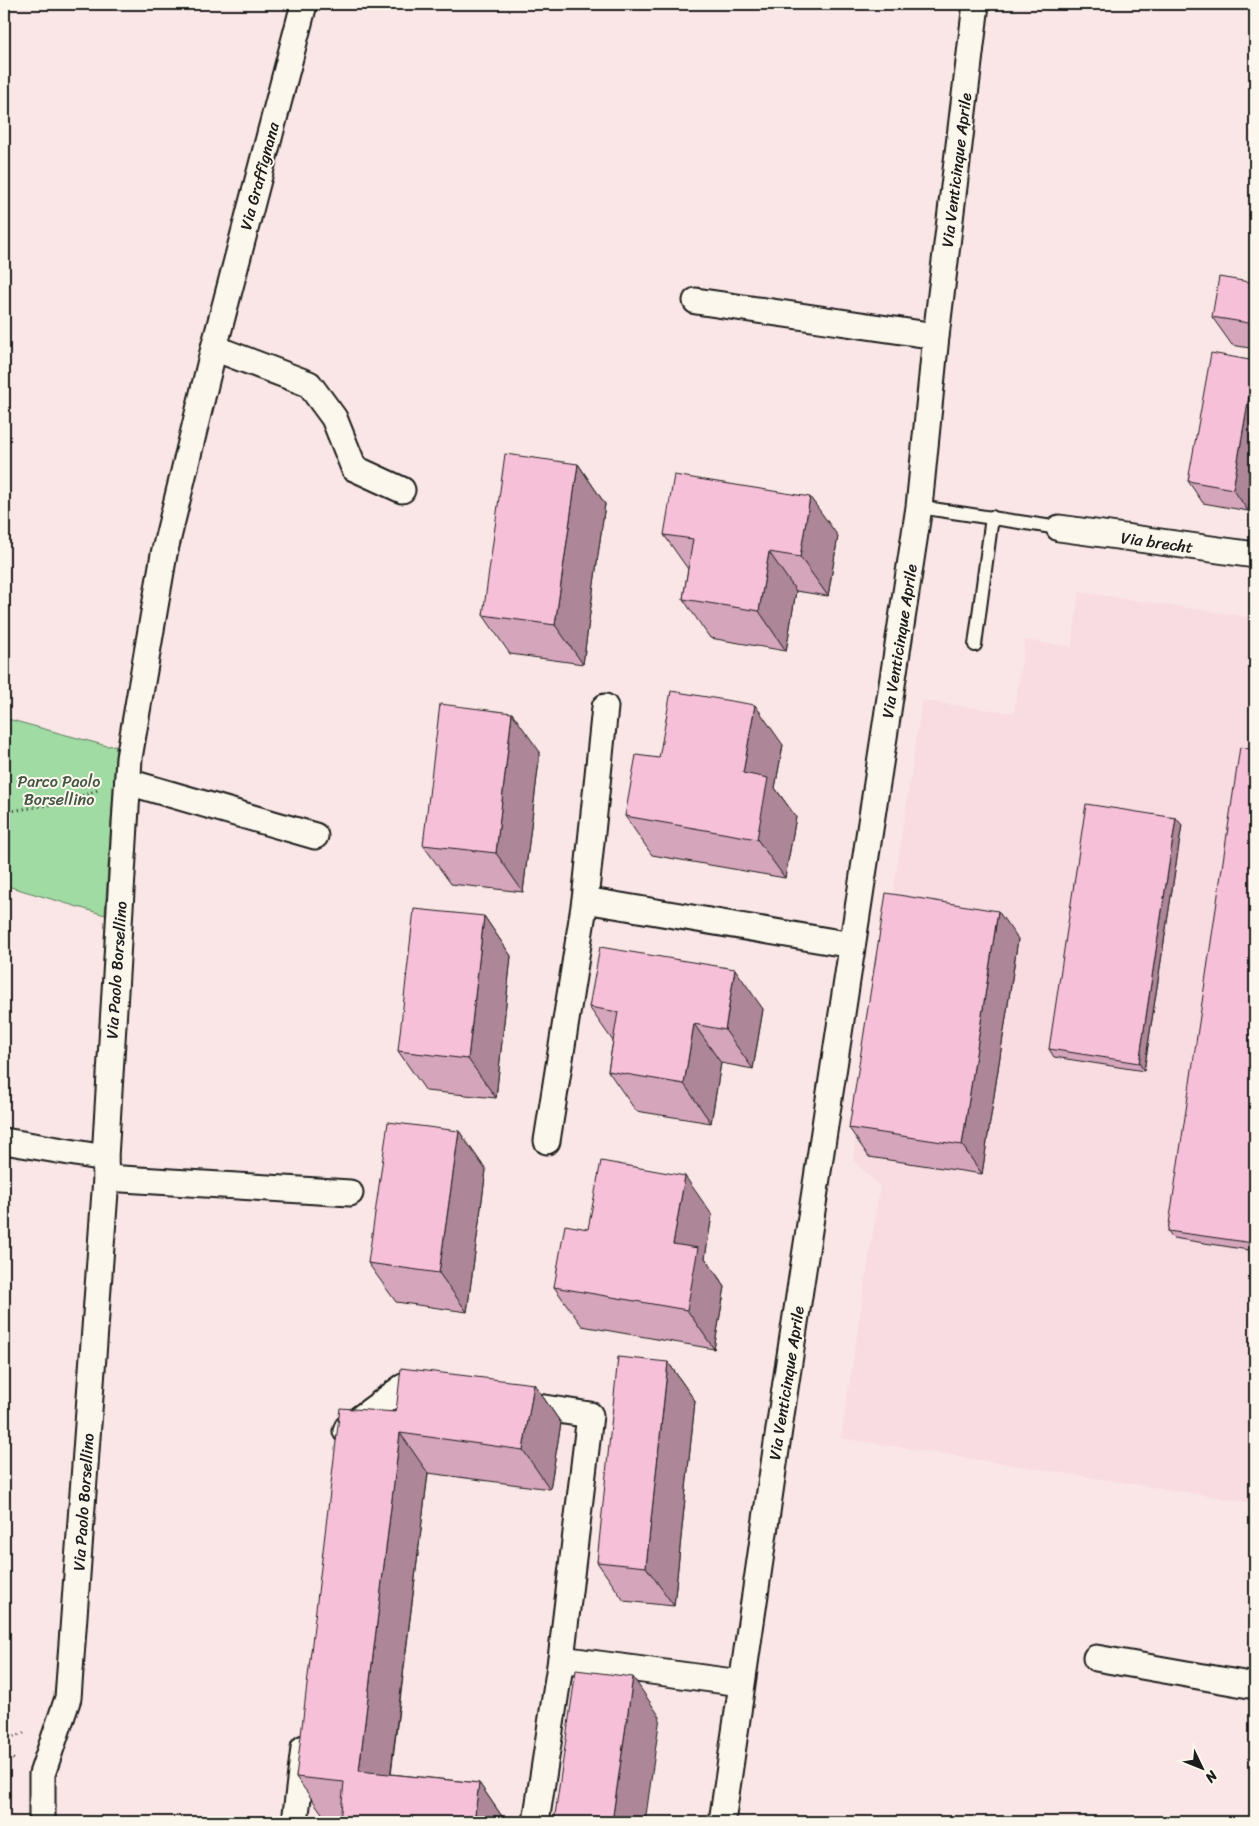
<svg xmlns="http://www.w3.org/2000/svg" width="1259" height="1826" font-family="Sriracha,sans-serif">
	<rect width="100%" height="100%" fill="#fae6e6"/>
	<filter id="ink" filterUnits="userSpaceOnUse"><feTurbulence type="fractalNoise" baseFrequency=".02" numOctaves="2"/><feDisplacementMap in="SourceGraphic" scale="10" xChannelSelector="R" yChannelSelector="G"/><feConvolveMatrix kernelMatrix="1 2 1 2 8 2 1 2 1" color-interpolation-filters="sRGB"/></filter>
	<g filter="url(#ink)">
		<!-- built -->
		<path fill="#f9dbe2" d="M1079,592l176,26v885l-414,-65 39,-251 -27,-27 69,-459 92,12 11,-73 47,7z"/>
		<!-- green -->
		<path fill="#9fdba2" stroke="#5e7c5f" d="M4,718l103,28 9,-1 -11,170 -101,-30z"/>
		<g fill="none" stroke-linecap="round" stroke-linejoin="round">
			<!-- lane casing -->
			<g stroke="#1c1c1c" stroke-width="16">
				<g id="lane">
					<path d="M919,507l140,21"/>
					<path d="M975,645l17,-128"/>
				</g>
			</g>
			<!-- street casing -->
			<g stroke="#1c1c1c" stroke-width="29">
				<g id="street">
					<path d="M696,301l240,35"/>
					<path d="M214,348l95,36 25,34 20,50 48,22"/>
					<path d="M1059,528l196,27"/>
					<path d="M128,782l187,54"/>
					<path d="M585,900l267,45"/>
					<path d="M4,1141l101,17"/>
					<path d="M547,1141l38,-241 20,-193"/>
					<path d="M106,1178l244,15"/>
					<path d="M519,1404l71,11 -29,244"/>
					<path d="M346,1431l1,-3 56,-41 27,4"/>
					<path d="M1096,1658l159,28"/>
					<path d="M42,1822v-48l26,-76 38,-520 -1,-20 24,-400 35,-204 50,-206 90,-344"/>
					<path d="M295,1822l9,-74"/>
					<path d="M536,1822l25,-163 180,24"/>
					<path d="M722,1822l62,-427 135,-888 17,-171 40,-332"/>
				</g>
			</g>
			<!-- path -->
			<g stroke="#1c1c1c" stroke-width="3" stroke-dasharray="1 4" stroke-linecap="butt">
				<path d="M4,812l58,-9 36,-13"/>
				<path d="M4,1739l20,-6"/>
				<path d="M4,1754l13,7"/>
			</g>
			<!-- lane -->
			<use href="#lane" stroke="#fbf7ec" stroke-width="12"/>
			<!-- street -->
			<use href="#street" stroke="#fbf7ec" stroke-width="25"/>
		</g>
		<!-- wall -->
		<g fill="#d4a5bb" stroke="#1c1c1c">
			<path d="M1255,283v66l-23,-4 -20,-28z"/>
			<path d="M1255,361l-7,150 -45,-8 -15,-22z"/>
			<path d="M578,464l27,40 -22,160 -73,-10 -27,-39z"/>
			<path d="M664,535l174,1 -10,60 -32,-5 -10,60 -76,-13 -27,-39 5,-30z"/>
			<path d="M783,745l-8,43 21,29 -11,61 -133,-23 -27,-39 34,-58z"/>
			<path d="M1255,750v501l-82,-13 -5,-7z"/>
			<path d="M540,752l-17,140 -72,-8 -28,-39z"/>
			<path d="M1182,825l-38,246 -90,-14 -5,-8z"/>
			<path d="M484,916l27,40 -15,142 -70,-7 -28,-40z"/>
			<path d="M1018,939l-36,235 -113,-17 -20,-29z"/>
			<path d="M589,1007l174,2 -10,60 -32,-6 -10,60 -75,-12 -28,-40 5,-30z"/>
			<path d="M459,1131l27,39 -19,142 -71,-10 -28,-39z"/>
			<path d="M712,1215l-7,43 20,29 -11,62 -132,-23 -28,-39 34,-58z"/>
			<path d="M668,1362l27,39 -21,205 -50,-5 -27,-39z"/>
			<path d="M534,1384l27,39 -11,66 -122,-16 -37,301 88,9 27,39h-166l1,-4 -17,-2 -28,-39 100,-365z"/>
		</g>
		<!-- shaded-wall -->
		<g fill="#ad8698" stroke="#1c1c1c">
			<path d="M1255,362v110l-7,39 -15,-22z"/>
			<path d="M578,464l27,40 -22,160 -28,-39z"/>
			<path d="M810,497l28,39 -10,60 -28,-39z"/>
			<path d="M769,552l27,39 -10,60 -27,-40z"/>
			<path d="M755,705l28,40 -8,43 21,29 -11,61 -28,-39 -14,-66z"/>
			<path d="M512,713l28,39 -17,140 -27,-39z"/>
			<path d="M1176,818l6,7 -38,246 -5,-8z"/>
			<path d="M998,911l20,28 -36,235 -20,-29z"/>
			<path d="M484,916l27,40 -15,142 -28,-39z"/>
			<path d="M735,969l28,40 -10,60 -28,-39z"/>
			<path d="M694,1024l27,39 -10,60 -27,-39z"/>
			<path d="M459,1131l27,39 -19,142 -28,-39z"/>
			<path d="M685,1176l27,39 -7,43 20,29 -11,62 -27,-39 -14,-66z"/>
			<path d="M1255,1227v20l-2,-4z"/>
			<path d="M668,1362l27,39 -21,205 -28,-39z"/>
			<path d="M534,1384l27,39 -11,66 -27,-39z"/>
			<path d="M400,1433l28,40 -42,337 -27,-39z"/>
			<path d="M633,1677l27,40 -15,105h-33z"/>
			<path d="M479,1783l27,39h-32z"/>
		</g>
		<!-- building -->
		<g fill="#f7c0d9" stroke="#1c1c1c">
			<path d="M1219,277l36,6v41l-43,-7z"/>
			<path d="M1211,353l44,8 -22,128 -45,-8z"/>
			<path d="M505,454l73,10 -23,161 -72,-10z"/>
			<path d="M674,475l136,22 -10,60 -31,-5 -10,59 -76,-12 10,-60 -29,-4z"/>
			<path d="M671,691l84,14 -12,68 25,5 -11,61 -132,-23 11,-61 23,3z"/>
			<path d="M440,704l72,9 -16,140 -73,-8z"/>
			<path d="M1240,747l15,3v477l-2,16 -85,-12z"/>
			<path d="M1086,804l90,14 -37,245 -90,-14z"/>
			<path d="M886,893l112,18 -36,234 -113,-17z"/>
			<path d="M414,909l70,7 -16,143 -70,-8z"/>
			<path d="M600,947l135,22 -10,61 -31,-6 -10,60 -76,-13 10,-59 -29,-5z"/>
			<path d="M388,1122l71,9 -20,142 -71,-10z"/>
			<path d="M601,1161l84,15 -12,68 25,4 -11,62 -133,-23 11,-62 23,4z"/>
			<path d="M618,1357l50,5 -22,205 -49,-5z"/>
			<path d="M401,1368l133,16 -11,66 -123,-17 -41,338 120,12 -5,39h-134l4,-40 -48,-5 44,-369 56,4z"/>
			<path d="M576,1670l57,7 -21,145h-58z"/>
		</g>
	</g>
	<g text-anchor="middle" stroke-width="4" stroke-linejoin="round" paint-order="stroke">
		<!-- street labels -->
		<g font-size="16" fill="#1c1c1c" stroke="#fbf7ec">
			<text transform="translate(956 170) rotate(-83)" y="6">Via Venticinque Aprile</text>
			<text transform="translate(259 176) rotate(-75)" y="6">Via Graffignana</text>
			<text transform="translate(1157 542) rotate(8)" y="6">Via brecht</text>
			<text transform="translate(899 641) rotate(-81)" y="6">Via Venticinque Aprile</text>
			<text transform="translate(116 970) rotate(-86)" y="6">Via Paolo Borsellino</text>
			<text transform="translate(786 1383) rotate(-81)" y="6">Via Venticinque Aprile</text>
			<text transform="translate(83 1502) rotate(-86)" y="6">Via Paolo Borsellino</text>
		</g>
		<!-- park labels -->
		<g font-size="16" fill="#435544" stroke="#fbf7ec">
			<text x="59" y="787">Parco Paolo<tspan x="59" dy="18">Borsellino</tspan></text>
		</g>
	</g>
	<!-- margin -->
	<rect width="1259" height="1826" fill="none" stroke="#fbf7ec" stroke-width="20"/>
	<rect x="10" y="10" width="1239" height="1806" fill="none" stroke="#1c1c1c" stroke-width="2" filter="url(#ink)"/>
	<!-- north arrow -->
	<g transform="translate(1202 1768) rotate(133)" stroke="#fbf7ec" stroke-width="4" paint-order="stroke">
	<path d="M0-4L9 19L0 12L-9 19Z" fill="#1c1c1c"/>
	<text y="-8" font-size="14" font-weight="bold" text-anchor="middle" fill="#1c1c1c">N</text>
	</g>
</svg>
